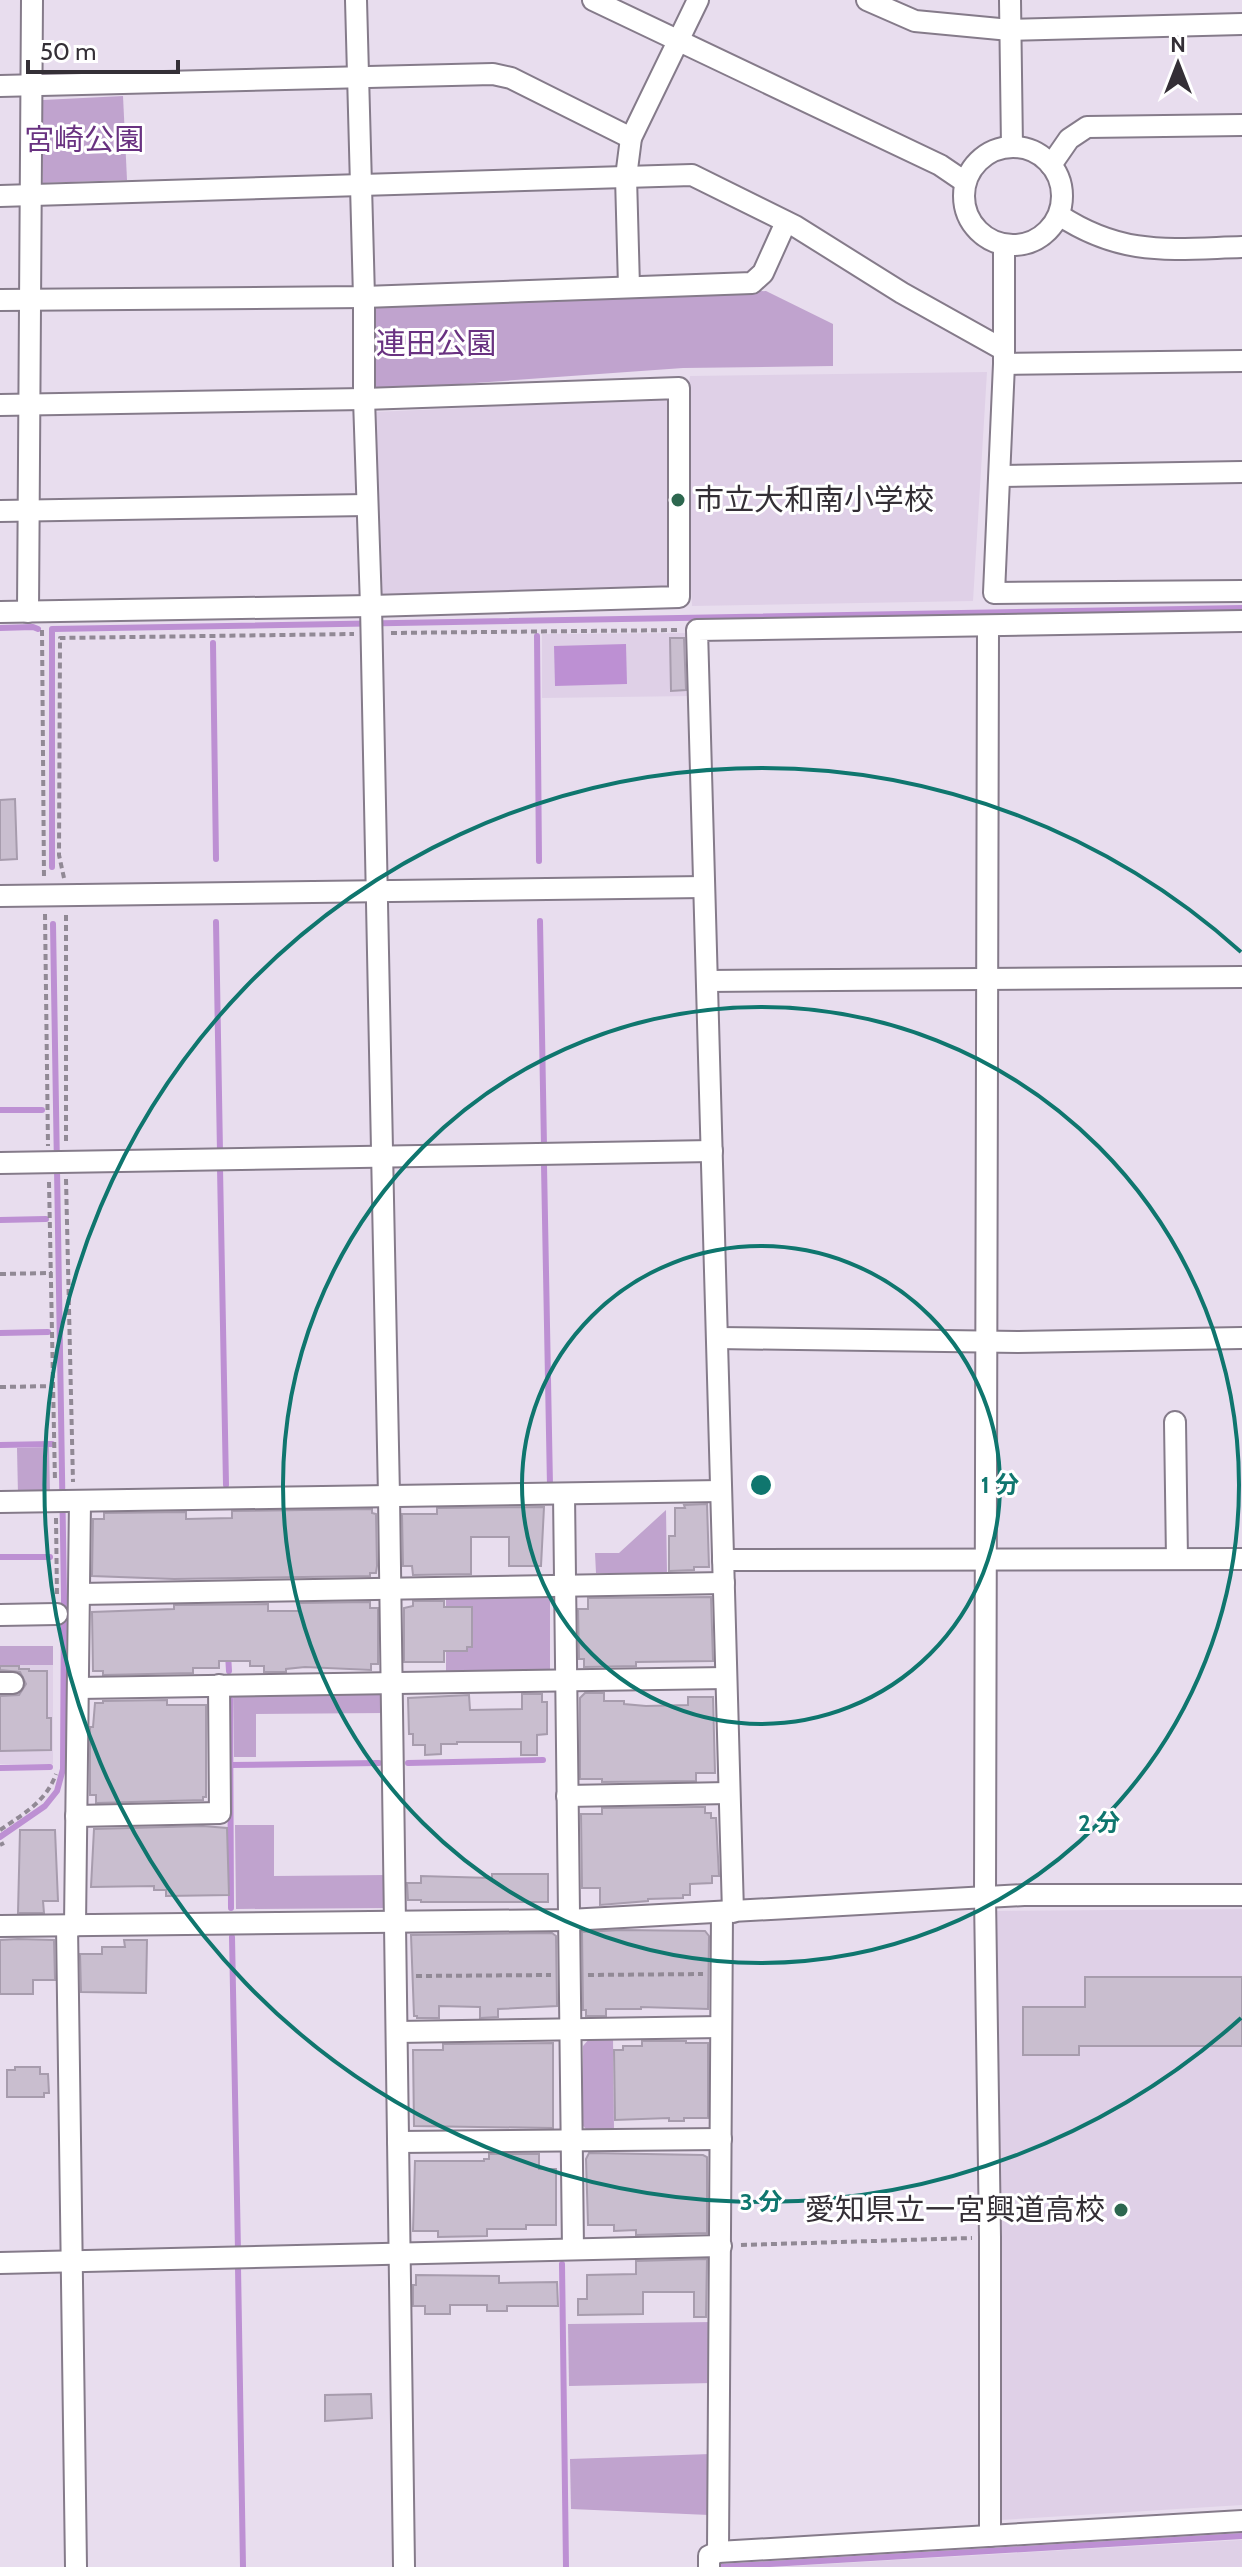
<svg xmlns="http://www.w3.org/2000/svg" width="1242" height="2567" font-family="Cabin,'Noto Sans JP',sans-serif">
	<rect width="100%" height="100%" fill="#e8ddee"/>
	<!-- built -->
	<g fill="#dfd0e7">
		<path d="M987,372l-14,229 -281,5 -1,-18 -312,6 -5,-182 313,-14 3,-22z"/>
		<path d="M691,633l1,63 -150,2v-64z"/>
		<rect x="0" y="1665" width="53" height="99"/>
		<path d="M1242,1909v596l-242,15 -3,-609z"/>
		<path d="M1242,2540v27h-468z"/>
	</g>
	<!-- green -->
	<g fill="#c0a3ce">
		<path d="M123,96l4,84 -84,3v-83z"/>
		<path d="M766,291l67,33v42l-150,2 -307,22 -1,-85z"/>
		<path d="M49,1447l1,47 -32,1 -1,-47z"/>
		<path d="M666,1510l1,63h-71l-1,-20h24z"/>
		<rect x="446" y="1596" width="104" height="76"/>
		<rect x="0" y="1646" width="53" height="19"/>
		<path d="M384,1691v22l-128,1v43h-22l-1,-65z"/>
		<path d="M235,1825h39v51l114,-1v33l-152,1z"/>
		<path d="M613,2038l1,93h-26l-5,-5v-80l6,-7z"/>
		<path d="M713,2322l-1,61 -143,3 -1,-62z"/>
		<path d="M710,2454l-1,61 -138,-6 -1,-50z"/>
	</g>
	<!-- water -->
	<path fill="#bd90d3" d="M626,644l1,40 -72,2 -1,-40z"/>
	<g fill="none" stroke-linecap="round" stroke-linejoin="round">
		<!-- stream -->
		<g stroke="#bd90d3" stroke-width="6">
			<path d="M0,628l33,-1 5,2"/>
			<path d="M537,636l2,225"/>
			<path d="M213,643l3,216"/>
			<path d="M52,867v-238l1190,-21"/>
			<path d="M540,921l4,225"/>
			<path d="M216,922l4,230"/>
			<path d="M0,1110h42"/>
			<path d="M544,1165l6,321"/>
			<path d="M220,1168l6,317"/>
			<path d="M0,1220l46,-1"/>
			<path d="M0,1333l48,-1"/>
			<path d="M0,1445l52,-1"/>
			<path d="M0,1557h50"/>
			<path d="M228,1654l1,17"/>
			<path d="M230,1699l1,209"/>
			<path d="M408,1763l135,-3"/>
			<path d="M230,1765l149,-2"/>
			<path d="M0,1768l50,-1"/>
			<path d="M0,1837l45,-31 12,-15 6,-22 1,-173 -11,-672"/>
			<path d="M232,1937l6,314"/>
			<path d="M562,2264l4,303"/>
			<path d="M238,2267l5,300"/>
			<path d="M719,2567l523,-31"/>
		</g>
	</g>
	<!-- building -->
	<g fill="#c9becf" stroke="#a79cad" stroke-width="2">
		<path d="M670,638h14l2,52 -15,1z"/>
		<path d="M15,799l2,60 -17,1v-60z"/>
		<path d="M707,1504l2,63h-15v3l-25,1v-35h6v-28h10l-1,-3z"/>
		<path d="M544,1507l-3,59h-32v-29h-38v37l-58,1 -1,-9h-9l-1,-52h35v-6z"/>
		<path d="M372,1509v4l4,1 1,52 -1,7h-6v3l-196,3 -82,-3 1,-57h11v-6l82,-1v7l46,-1v-7z"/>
		<path d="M711,1597l2,64 -77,1v4l-52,1v-8h-5l-1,-50h10v-11z"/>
		<path d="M413,1601h31v6h28v40h-5v4h-23v11h-40v-54l9,-2z"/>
		<path d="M370,1602v6h8v56h-7v6l-66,-3 -19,2v3h-22v-6h-14v-5h-31v7h-26v5l-90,2v-4h-10l-1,-59 82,-3v-4l94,-1v7h31v-8z"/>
		<path d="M0,1666h19v3h10v2h18v47h4v32l-51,1v-55l19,-1 7,-11 -6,-12 -20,-2z"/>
		<path d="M585,1693h19v8h20v3l22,2 42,-1v-8h25l2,76h-19v8l-94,1v-3h-22v-81z"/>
		<path d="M522,1694h20v8h5v32l-10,1v20h-16v-13h-64v2h-16v10l-16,1v-10h-12v-11h-4l-1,-36 61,-3 1,15 52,-1z"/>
		<path d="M167,1700v5h39v92h-3v3l-107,3v-8h-6v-68h3l2,-24h8v-2z"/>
		<path d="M696,1807h9v6h6v5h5l3,58h-7v7l-22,1v11h-7v3l-35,1v2l-48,4v-17h-18l-1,-74h21v-6z"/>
		<path d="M203,1826l24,2 2,67 -63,1v-6h-12v-4l-63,1 3,-58z"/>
		<path d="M20,1830h35l3,71h-15l1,12h-26z"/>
		<path d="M492,1874h56v28h-127v-2h-13l-1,-17h14v-7l71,2z"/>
		<path d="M621,1930l84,1 4,5 -1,73 -67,-2v2h-35v7h-20v-6h-3l-1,-78z"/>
		<path d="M552,1933l4,3 1,70 -59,3v8l-18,1v-11l-41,-1v12h-22v-2h-3l-3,-81z"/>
		<path d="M18,1939l36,1 1,40h-22v14h-33v-54z"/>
		<path d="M124,1940h23l-1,53 -65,-1 -1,-38h22v-7h23z"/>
		<path d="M1085,1977h157v69h-163v9h-56v-48h62z"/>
		<path d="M642,2041h44v2h22v75h-24v3h-15v-3l-54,2 -1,-70h9v-4h19z"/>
		<path d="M553,2043v85l-139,-2 -1,-76h30v-6z"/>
		<path d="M15,2067h25v7h8l1,19h-5v4h-37v-27h8z"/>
		<path d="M589,2153l114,2 4,2v76l-71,2v-5l-22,1v-6h-26l-2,-66z"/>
		<path d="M489,2154h50v15h17v56h-30v4h-39v7l-49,1v-6h-25l2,-70h69v-2h5z"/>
		<path d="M707,2259l-1,58h-12v-25h-51v22l-65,1v-16h9v-24l49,-1v-13z"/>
		<path d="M416,2275l83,1v7l58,-1 1,24h-51v5h-20v-6h-37v9h-25v-8h-12v-21h3z"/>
		<path d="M371,2394l1,24 -47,3v-26z"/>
	</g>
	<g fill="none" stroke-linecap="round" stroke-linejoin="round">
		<!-- minor casing -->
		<g stroke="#857b8a" stroke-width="24">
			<g id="minor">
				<path d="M356,0l8,297v102l7,207 18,890 15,1071"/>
				<path d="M593,0l347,165 25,17"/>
				<path d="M867,0l48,21 95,9 232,-6"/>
				<path d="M1010,0l2,147"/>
				<path d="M0,86l493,-12 18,4 120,60"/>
				<circle cx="1013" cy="196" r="49"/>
				<path d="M1051,165l18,-26 18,-12 155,-2"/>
				<path d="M0,196l692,-21 103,51 107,67 102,57"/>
				<path d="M1059,215c64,42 111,34 183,32"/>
				<path d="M1004,245v119l-10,229 248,-2"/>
				<path d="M629,287l-3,-110 5,-39 67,-138"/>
				<path d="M0,300l364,-3 388,-14 11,-10 23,-51"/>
				<path d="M1004,364l238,-3"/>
				<path d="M0,405l364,-6 315,-11v209l-308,9 -371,6"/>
				<path d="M1000,476l242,-4"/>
				<path d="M0,511l367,-6"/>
				<path d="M28,612l4,-612"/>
				<path d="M988,627l-3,1270 5,340v299"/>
				<path d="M0,896l704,-9"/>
				<path d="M707,981l535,-4"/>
				<path d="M0,1163l712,-12"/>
				<path d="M717,1338l301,4 224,-4"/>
				<path d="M1175,1422l2,137"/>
				<path d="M564,1494l9,755"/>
				<path d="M0,1502l721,-11"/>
				<path d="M723,1560l519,-1"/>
				<path d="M79,1594l645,-11"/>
				<path d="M0,1615l57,-1"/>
				<path d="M0,1683h13"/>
				<path d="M78,1688l648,-10"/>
				<path d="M567,1796l162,-3"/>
				<path d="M76,1816l144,-3 -1,-128"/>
				<path d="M733,1912l-36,-1282 545,-9"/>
				<path d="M0,1926l569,-6 455,-25h218"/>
				<path d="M67,1926l9,641"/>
				<path d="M75,1926l5,-425"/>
				<path d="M397,2032l324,-5"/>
				<path d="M398,2142l323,-3"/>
				<path d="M0,2263l721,-17"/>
				<path d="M718,2552l4,-640"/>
				<path d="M709,2567v-11l9,-4 524,-31"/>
			</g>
		</g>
		<!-- path -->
		<g stroke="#918995" stroke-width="4" stroke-dasharray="6 4" stroke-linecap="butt">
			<path d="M42,630l2,248"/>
			<path d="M391,633l287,-3"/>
			<path d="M64,878l-5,-23 1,-217 294,-4"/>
			<path d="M45,914l3,232"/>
			<path d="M66,915v227"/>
			<path d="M66,1179l7,303"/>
			<path d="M49,1182l6,300"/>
			<path d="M0,1274l52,-1"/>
			<path d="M0,1387l54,-1"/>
			<path d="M56,1518l1,79"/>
			<path d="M0,1830c23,-16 46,-28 56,-56"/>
			<path d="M0,1845l4,-2"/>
			<path d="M588,1975l115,-1"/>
			<path d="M416,1976l135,-1"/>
			<path d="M741,2245l231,-7"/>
		</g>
		<!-- minor -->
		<use href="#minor" stroke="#fff" stroke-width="20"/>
	</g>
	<!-- distance rings -->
	<g fill="none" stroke="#0f766e" stroke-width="4">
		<circle cx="761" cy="1485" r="239"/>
		<circle cx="761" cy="1485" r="478"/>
		<path d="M1241 2018A717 717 0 1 1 1241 952"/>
	</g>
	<!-- markers -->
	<g fill="#2d674f" stroke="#fff" stroke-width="3">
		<circle cx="678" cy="500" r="8"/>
		<circle cx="1121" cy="2210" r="8"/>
	</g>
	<g text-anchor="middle" stroke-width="6" stroke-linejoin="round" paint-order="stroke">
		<!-- park labels -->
		<g font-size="30" fill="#693281" stroke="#fff">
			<text x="84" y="150">宮崎公園</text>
			<text x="436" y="354">連田公園</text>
		</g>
		<!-- poi labels -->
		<g font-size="30" fill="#342f36" stroke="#fff" text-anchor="start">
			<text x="694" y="510">市立大和南小学校</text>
			<text x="1105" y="2220" text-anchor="end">愛知県立一宮興道高校</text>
		</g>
	</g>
	<circle cx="761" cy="1485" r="12" fill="#0f766e" stroke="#fff" stroke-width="4"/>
	<g font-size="24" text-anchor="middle" font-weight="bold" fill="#0f766e" stroke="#fff" stroke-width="6" stroke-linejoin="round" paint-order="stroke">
		<text x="1000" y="1493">1 分</text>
		<text x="1099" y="1831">2 分</text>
		<text x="761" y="2210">3 分</text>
	</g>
	<!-- north arrow -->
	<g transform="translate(1178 64)" stroke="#ffffff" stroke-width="6" paint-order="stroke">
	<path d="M0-6L14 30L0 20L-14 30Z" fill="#342f36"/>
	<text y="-12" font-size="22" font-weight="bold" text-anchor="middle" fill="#342f36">N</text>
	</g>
	<!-- scale -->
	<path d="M28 60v12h150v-12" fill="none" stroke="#342f36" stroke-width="4"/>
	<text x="40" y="60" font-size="24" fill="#342f36" stroke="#ffffff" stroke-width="6" paint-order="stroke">50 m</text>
</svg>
